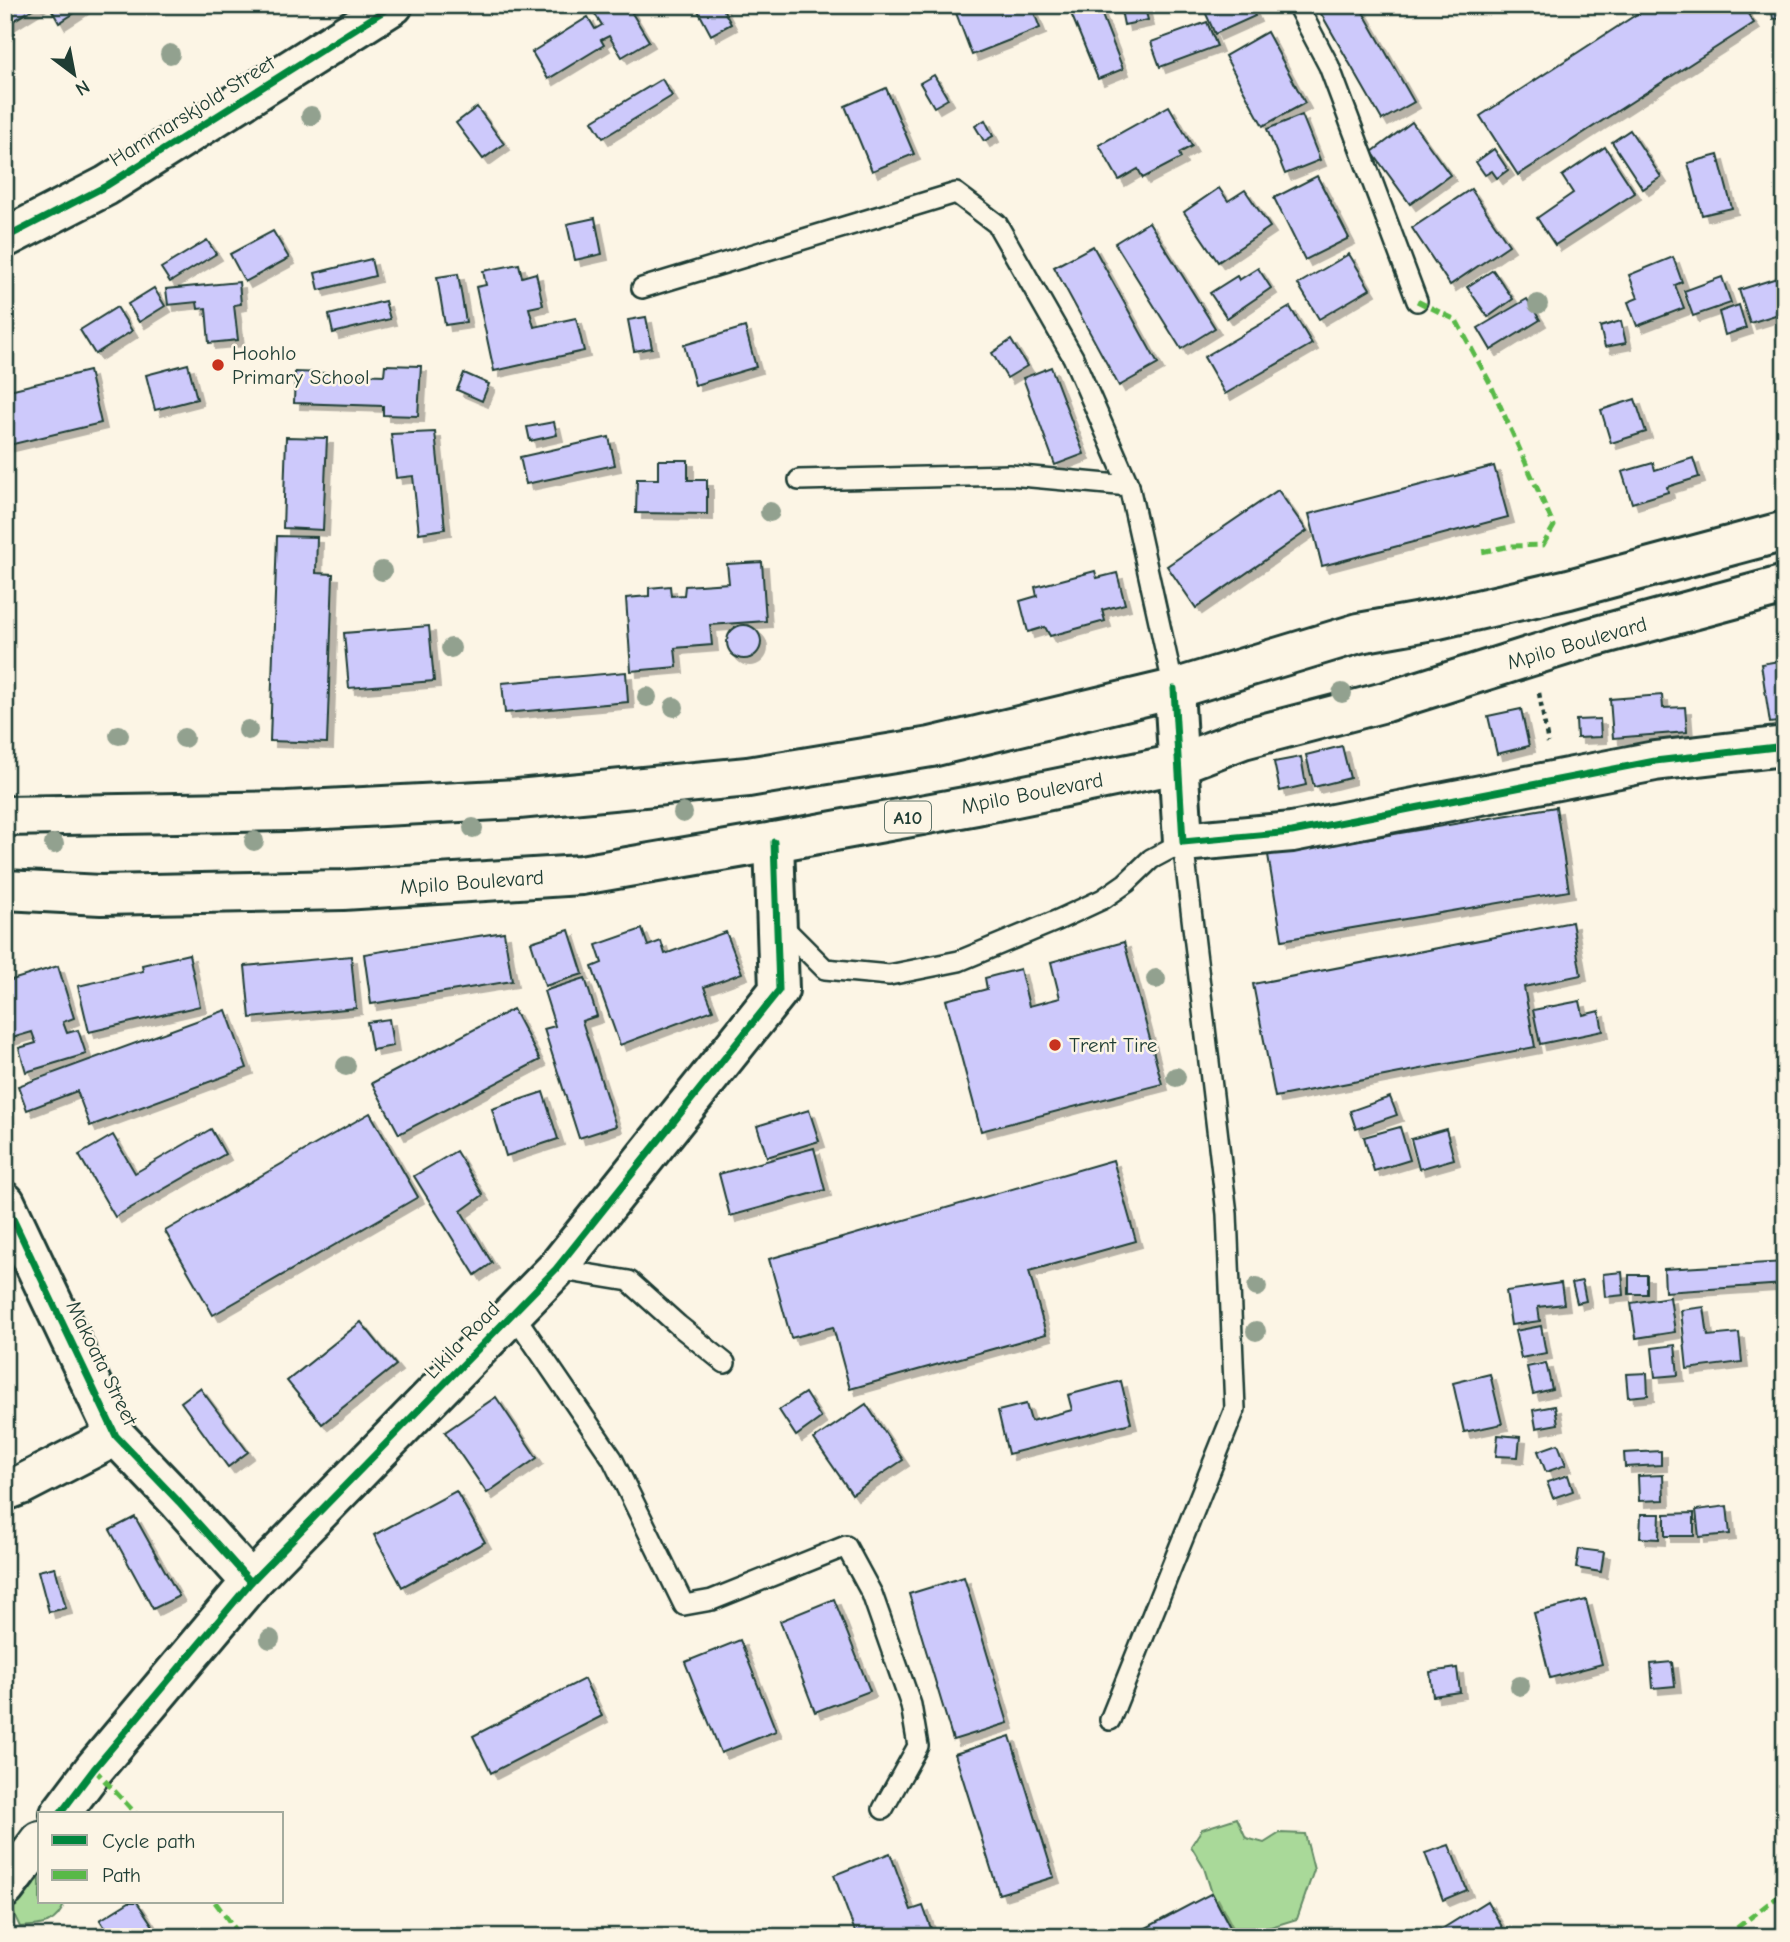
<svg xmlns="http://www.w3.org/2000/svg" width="1790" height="1942" font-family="'Comic Neue',sans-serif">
	<defs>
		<filter id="shadow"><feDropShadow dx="6" dy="6" stdDeviation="0" flood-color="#0004"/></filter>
	</defs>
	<rect width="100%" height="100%" fill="#fcf5e5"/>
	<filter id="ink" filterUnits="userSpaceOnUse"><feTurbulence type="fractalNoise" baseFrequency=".0143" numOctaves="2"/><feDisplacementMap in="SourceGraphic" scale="14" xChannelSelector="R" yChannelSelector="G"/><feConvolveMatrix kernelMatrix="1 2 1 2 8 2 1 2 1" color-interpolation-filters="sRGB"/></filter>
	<g filter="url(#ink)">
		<!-- green -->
		<g fill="#a9d999" stroke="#648b66" stroke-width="2">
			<path d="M1237,1818l9,20 18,5 16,-10 25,1 9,36 -17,49 -33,10 -4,8h-25l-23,-44 -8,-25 -13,-22 11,-17z"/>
			<path d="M40,1878v24h25c-8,23 -23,24 -45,25l-9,-19 14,-17z"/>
		</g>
		<!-- building -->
		<g fill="#cdc9fb" stroke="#1f3d34" stroke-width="2" filter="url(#shadow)">
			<path d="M5,5h34l-34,21z"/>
			<path d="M49,5h38l-28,18z"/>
			<path d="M608,5h19l22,36 -27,16 -13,-21 -8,4 3,5 -56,34 -16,-27 56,-35 7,12 7,-4 -7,-11z"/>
			<path d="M695,5h26l10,19 -20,11z"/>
			<path d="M953,5h78l9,23 -68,27z"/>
			<path d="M1086,5h12l25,64 -25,10 -28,-68z"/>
			<path d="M1120,5h24l4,15 -24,5z"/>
			<path d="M1202,5h48l5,11 -40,18z"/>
			<path d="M1327,5h32l55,97 -32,18 -63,-110z"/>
			<path d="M1651,5h91l12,18 -236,152 -38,-59z"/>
			<path d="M1771,5h14v13l-12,1z"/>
			<path d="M1207,22l10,24 -57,21 -9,-25z"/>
			<path d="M1267,32l38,71 -42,23 -38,-70z"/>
			<path d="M934,75l14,24 -14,8 -14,-24z"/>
			<path d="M662,79l10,17 -69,42 -11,-17z"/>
			<path d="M886,88l28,66 -42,17 -27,-65z"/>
			<path d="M1169,106l23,40 -13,7 2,5 -38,20 -5,-9 -19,11 -20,-35z"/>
			<path d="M477,107l27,37 -21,15 -27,-36z"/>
			<path d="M1302,115l18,45 -35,14 -18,-45z"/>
			<path d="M985,120l8,16 -9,5 -9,-15z"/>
			<path d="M1412,122l38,53 -40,29 -38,-52z"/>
			<path d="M1630,130l31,47 -18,12 -31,-47z"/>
			<path d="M1605,147l30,46 -80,52 -18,-27 36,-25 -11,-17z"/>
			<path d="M1494,149l14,21 -11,8 -5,-7 -7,4 -9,-13z"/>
			<path d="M1718,155l14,53 -30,7 -14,-52z"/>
			<path d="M1317,176l32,62 -44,22 -31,-62z"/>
			<path d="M1219,188l9,13 17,-11 25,37 -52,35 -34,-50z"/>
			<path d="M1471,189l38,56 -59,40 -38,-57z"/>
			<path d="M595,218l7,36 -27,6 -8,-36z"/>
			<path d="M1149,222l66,106 -34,21 -66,-106z"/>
			<path d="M273,231l16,27 -44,24 -15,-28z"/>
			<path d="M207,240l9,14 -46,28 -9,-14z"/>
			<path d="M1093,246l65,118 -39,22 -65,-119z"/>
			<path d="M1349,254l21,35 -51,30 -21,-35z"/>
			<path d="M1673,257l9,25 -7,3 9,23 -47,18 -9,-24 10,-4 -9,-23z"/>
			<path d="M371,259l4,17 -56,14 -4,-17z"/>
			<path d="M519,264l3,13 14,-4 7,32 -14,3 5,19 42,-9 8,33 -90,20 -18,-84 10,-2 -3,-14z"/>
			<path d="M1258,268l13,20 -44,30 -17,-25 27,-17 2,4z"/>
			<path d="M1493,270l20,29 -25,18 -21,-30z"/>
			<path d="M458,274l8,48 -21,3 -8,-48z"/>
			<path d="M1722,277l9,26 -38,13 -9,-25z"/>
			<path d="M1777,278l8,24v10l-35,11 -11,-33z"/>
			<path d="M239,282l2,22 -7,1 4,35 -29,3 -3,-35 -8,1 -1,-7 -29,3 -2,-16z"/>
			<path d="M154,288l11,18 -26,16 -11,-18z"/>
			<path d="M1527,299l13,21 -49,30 -13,-22z"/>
			<path d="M385,301l5,18 -57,14 -4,-18z"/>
			<path d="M1739,305l7,23 -21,7 -6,-23z"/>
			<path d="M117,307l15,24 -37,23 -15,-24z"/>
			<path d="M1290,307l22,37 -87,50 -21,-37z"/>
			<path d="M646,317l6,31 -18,3 -6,-31z"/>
			<path d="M1621,321l5,22 -21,4 -5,-20z"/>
			<path d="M745,327l11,40 -61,18 -11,-40z"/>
			<path d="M1011,340l16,26 -20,12 -15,-25z"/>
			<path d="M188,364l9,35 -42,11 -9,-35z"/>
			<path d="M385,365l36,1 -3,50 -35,-1v-9l-89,-3 1,-31 89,3z"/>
			<path d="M1051,367l33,87 -29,11 -32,-87z"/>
			<path d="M89,371l12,52 -96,23v-55z"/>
			<path d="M464,373l25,11 -7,17 -25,-11z"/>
			<path d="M1635,399l11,33 -35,11 -10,-33z"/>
			<path d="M554,422l3,13 -27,6 -3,-14z"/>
			<path d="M435,432l10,97 -26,4 -6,-57 -17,2 -5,-44z"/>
			<path d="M286,437l41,1 -4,92 -40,-2z"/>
			<path d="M609,437l6,28 -89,19 -6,-27z"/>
			<path d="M1693,458l6,19 -32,10 1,5 -36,11 -10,-31 31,-9 2,7z"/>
			<path d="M658,460h30v20h19v34l-71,-1 1,-34h21z"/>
			<path d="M1494,466l14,51 -186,49 -13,-52z"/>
			<path d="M1278,490l29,41 -111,77 -29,-42z"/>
			<path d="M277,536l40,1 -1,36 17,1 -6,169 -57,-2z"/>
			<path d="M762,562l4,59 -56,4 2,20 -37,3 2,19 -46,4 -5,-73 23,-2v-8l21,-2 1,10 13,-1 1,-9 44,-3 -2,-19z"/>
			<path d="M1095,571l2,7 20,-5 8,31 -23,6 3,11 -55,15 -5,-9 -17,5 -8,-31 17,-5 -2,-9z"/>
			<circle cx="744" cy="642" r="17"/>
			<path d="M429,626l5,55 -85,7 -5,-55z"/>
			<path d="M1785,660v61l-15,2 -9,-59z"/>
			<path d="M626,672l2,30 -123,11 -3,-30z"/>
			<path d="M1662,695l1,13 22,-1 2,25 -74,6 -3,-39z"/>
			<path d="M1521,709l8,37 -32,8 -9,-38z"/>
			<path d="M1600,719l1,18 -24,1 -1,-18z"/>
			<path d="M1342,746l8,32 -36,9 -8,-32z"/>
			<path d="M1301,757l5,28 -26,6 -6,-29z"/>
			<path d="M1556,807l13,84 -287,49 -14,-85z"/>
			<path d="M1572,922l9,53 -57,12 11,60 -260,50 -22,-113z"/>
			<path d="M642,929l6,17 13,-5 4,13 61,-22 16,41 -38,14 9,23 -93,35 -28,-78 10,-4 -6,-18z"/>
			<path d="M569,930l14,44 -38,12 -14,-44z"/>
			<path d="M504,932l8,49 -141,23 -7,-50z"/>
			<path d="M1124,942l38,142 -181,47 -35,-131 41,-11 -2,-11 35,-9 9,37 31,-8 -9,-36z"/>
			<path d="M189,954l11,52 -111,26 -11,-46 65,-15 -1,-6z"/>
			<path d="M351,956l5,52 -106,10 -5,-52z"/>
			<path d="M58,966l16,52 -11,4 4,11 11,-3 8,24 -60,18 -7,-24 17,-5 -4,-11 -27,8v-58z"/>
			<path d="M585,978l12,38 -15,5 34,105 -37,12 -35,-109 11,-3 -11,-35z"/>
			<path d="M1580,1001l3,14 16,-4 4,20 -63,13 -7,-34z"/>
			<path d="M513,1009l27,51 -141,74 -27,-51z"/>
			<path d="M226,1010l21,58 -157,58 -13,-35 -50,19 -9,-24z"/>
			<path d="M389,1019l4,27 -21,4 -5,-28z"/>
			<path d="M543,1092l15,47 -52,17 -14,-47z"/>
			<path d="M1390,1097l7,18 -41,14 -6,-18z"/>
			<path d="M809,1110l10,31 -52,16 -10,-31z"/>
			<path d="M370,1113l48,84 -205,118 -48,-84z"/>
			<path d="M1400,1127l10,33 -36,11 -10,-34z"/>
			<path d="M211,1129l14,25 -110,63 -36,-62 34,-20 22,38z"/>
			<path d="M1446,1129l8,30 -35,10 -8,-30z"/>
			<path d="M814,1148l11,42 -95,26 -11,-42z"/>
			<path d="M456,1151l27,44 -22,16 31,52 -17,12 -61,-99z"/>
			<path d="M1113,1160l23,81 -107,30 17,63 -196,55 -17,-62 -42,11 -22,-79z"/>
			<path d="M1785,1262v22l-120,8 -1,-23z"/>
			<path d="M1622,1272l2,23 -19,2 -2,-23z"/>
			<rect x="1629" y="1275" width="18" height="19"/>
			<path d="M1582,1281l4,20 -9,2 -5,-20z"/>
			<path d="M1561,1283l3,21 -26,3 2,14 -29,4 -5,-34z"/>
			<path d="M1670,1297l5,35 -39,6 -5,-35z"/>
			<path d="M1704,1307l4,29 31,-3 3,29 -55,7 -6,-59z"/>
			<path d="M361,1322l35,43 -74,59 -35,-43z"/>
			<path d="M1541,1326l5,27 -25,5 -6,-27z"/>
			<path d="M1675,1345l3,30 -23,2 -3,-29z"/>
			<path d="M1546,1363l6,26 -19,5 -6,-27z"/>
			<path d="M1647,1373l1,22 -20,2 -2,-23z"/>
			<path d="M1490,1374l12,50 -38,8 -11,-49z"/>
			<path d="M1121,1381l10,42 -123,31 -10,-43 28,-7 5,17 41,-11 -4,-15z"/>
			<path d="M200,1388l48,64 -20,15 -47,-65z"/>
			<path d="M805,1393l16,25 -25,18 -17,-26z"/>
			<path d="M496,1397l41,61 -50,35 -42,-61z"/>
			<path d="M866,1404l37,56 -51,34 -38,-55z"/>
			<path d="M1555,1406l3,18 -22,4 -3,-18z"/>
			<path d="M1498,1435l22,2 -2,20 -22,-1z"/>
			<path d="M1558,1444l8,21 -20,7 -8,-21z"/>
			<path d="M1661,1451v14l-36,2 -1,-14z"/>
			<path d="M1568,1475l5,16 -20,7 -6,-16z"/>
			<path d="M1663,1475l1,25 -25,1 -1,-25z"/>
			<path d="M456,1491l29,51 -83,45 -28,-52z"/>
			<path d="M1727,1506l3,28 -31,3 -3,-27z"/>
			<path d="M1694,1513v23h-29v-22z"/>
			<path d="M1641,1514h19l-1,25 -19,-1z"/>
			<path d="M135,1517l44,79 -26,13 -43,-79z"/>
			<path d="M1579,1549l25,3 -3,20 -25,-4z"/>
			<path d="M55,1567l11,41 -17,4 -11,-41z"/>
			<path d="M964,1577l44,146 -55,17 -44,-146z"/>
			<path d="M834,1599l36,92 -55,21 -35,-91z"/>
			<path d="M1586,1600l16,64 -52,14 -16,-65z"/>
			<path d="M740,1640l36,91 -55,22 -36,-91z"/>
			<path d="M1672,1662l3,24 -22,2 -2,-24z"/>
			<path d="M1457,1668l3,24 -27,4 -3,-24z"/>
			<path d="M584,1679l18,37 -111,57 -18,-37z"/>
			<path d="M1010,1736l44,141 -55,17 -44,-140z"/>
			<path d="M1449,1845l18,45 -24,10 -18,-47z"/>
			<path d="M890,1853l21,57 12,-4 11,31h-77l-23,-62z"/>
			<path d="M1212,1893l23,44h-106z"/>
			<path d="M1487,1901l21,36h-68l-3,-5z"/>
			<path d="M129,1902h8l22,33 -3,2h-45l-11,-17z"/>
		</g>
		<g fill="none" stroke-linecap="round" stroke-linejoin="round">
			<!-- lane casing -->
			<g stroke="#1f3d34" stroke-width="24">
				<g id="lane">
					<path d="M1297,5l32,61 88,235"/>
					<path d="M642,288l314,-95 41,31 76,133 56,129"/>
					<path d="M799,480l211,-5 119,11 45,203"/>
					<path d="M780,924l45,45 64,6 70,-14 99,-41 45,-21 23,-16 25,-24 32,-17 44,372 8,195 -125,311"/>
					<path d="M556,1269l73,12 49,44 47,38"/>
					<path d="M513,1313l99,145 72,147 28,-5 134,-54 26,48 39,111 7,41 -35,63"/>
				</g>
			</g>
			<!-- street casing -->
			<g stroke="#1f3d34" stroke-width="44">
				<g id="street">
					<path d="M5,238l101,-52 287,-181"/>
					<path d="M1174,689l9,153 109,-10 363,-71 130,-15"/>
					<path d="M5,1202l111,234 63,66 72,80"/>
					<path d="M5,1491l16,-6 95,-49"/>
					<path d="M60,1814l34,-45 157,-187 305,-313 223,-279 -5,-148"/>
					<path d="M5,1888l35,-47"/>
				</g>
			</g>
			<!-- highway casing -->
			<g stroke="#1f3d34" stroke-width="44">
				<g id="highway">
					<path d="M5,816l282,-5 231,-12 230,-22 183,-30 243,-58 185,-56 79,-14 131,-30 216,-58"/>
					<path d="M5,890l96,5 242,-5 238,-15 193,-33 202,-37 202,-41 65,-25 142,-37 197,-62 203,-55"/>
				</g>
			</g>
			<!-- path -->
			<path stroke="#1f3d34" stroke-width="4.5" stroke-dasharray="5 5" stroke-linecap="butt" d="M1539,693l9,50"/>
			<!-- lane -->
			<use href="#lane" stroke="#fcf5e5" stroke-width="19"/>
			<!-- street -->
			<use href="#street" stroke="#fcf5e5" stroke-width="38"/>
			<!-- highway -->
			<use href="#highway" stroke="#fcf5e5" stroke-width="38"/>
			<!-- quiet -->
			<g stroke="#58b947" stroke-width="5" stroke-dasharray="10 5" stroke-linecap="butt">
				<path d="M1417,301l39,19 33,61 65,145 -11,19 -33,1 -29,6"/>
				<path d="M94,1769l42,45"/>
				<path d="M215,1902l26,35"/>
				<path d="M1725,1937l60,-46"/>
			</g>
			<!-- cycleway casing -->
			<g stroke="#fcf5e5" stroke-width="11">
				<g id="cycleway">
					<path d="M5,238l101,-52 287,-181"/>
					<path d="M1174,689l9,153 109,-10 363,-71 130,-15"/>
					<path d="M5,1202l111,234 63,66 72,80"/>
					<path d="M60,1814l34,-45 157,-187 305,-313 223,-279 -5,-148"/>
				</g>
			</g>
			<!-- cycleway -->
			<use href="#cycleway" stroke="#00873e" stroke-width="7"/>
		</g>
		<!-- trees -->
		<g fill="#92a18f">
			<circle cx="170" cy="54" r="10"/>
			<circle cx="311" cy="116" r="10"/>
			<circle cx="1538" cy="304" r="10"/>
			<circle cx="770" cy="512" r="10"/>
			<circle cx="382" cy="571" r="10"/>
			<circle cx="451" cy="648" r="10"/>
			<circle cx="1342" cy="693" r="10"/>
			<circle cx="647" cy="697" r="10"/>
			<circle cx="674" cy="707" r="10"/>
			<circle cx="248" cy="730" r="10"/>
			<circle cx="119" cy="735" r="10"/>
			<circle cx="184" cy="738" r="10"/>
			<circle cx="683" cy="813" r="10"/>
			<circle cx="473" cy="828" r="10"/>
			<circle cx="254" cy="841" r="10"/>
			<circle cx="54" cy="844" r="10"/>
			<circle cx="1156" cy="979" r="10"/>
			<circle cx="346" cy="1066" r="10"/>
			<circle cx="1176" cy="1077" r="10"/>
			<circle cx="1257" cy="1287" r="10"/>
			<circle cx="1256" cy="1331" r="10"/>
			<circle cx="270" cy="1639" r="10"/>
			<circle cx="1520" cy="1686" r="10"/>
		</g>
	</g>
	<!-- markers -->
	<g fill="#c8321e" stroke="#fcf5e5" stroke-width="2.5">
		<circle cx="218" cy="365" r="7"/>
		<circle cx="1055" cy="1045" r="7"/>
	</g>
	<g text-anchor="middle" stroke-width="5" stroke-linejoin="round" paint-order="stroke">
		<!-- shield labels -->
		<rect fill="#fcf5e5" stroke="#617469" stroke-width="2" x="885" y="801.5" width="46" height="31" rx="5"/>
		<g font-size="19" font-weight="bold" fill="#1f3d34">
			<text x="908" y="824">A10</text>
		</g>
		<!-- street labels -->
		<g font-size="21" fill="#1f3d34" stroke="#fcf5e5">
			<text transform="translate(192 111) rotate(-32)" y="7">Hammarskjold Street</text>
			<text transform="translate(1577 643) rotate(-16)" y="7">Mpilo Boulevard</text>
			<text transform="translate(1032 793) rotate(-11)" y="7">Mpilo Boulevard</text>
			<text transform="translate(472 882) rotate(-4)" y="7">Mpilo Boulevard</text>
			<text transform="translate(462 1340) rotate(-46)" y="7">Likila Road</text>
			<text transform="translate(102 1363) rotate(64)" y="7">Makoata Street</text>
		</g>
		<!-- poi labels -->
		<g font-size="21" fill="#1f3d34" stroke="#fcf5e5" text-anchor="start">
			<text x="232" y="360">Hoohlo<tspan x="232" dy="24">Primary School</tspan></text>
			<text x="1069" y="1052">Trent Tire</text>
		</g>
	</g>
	<!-- margin -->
	<rect width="1790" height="1942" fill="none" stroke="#fcf5e5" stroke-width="28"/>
	<rect x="14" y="14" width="1762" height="1914" fill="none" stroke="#1f3d34" stroke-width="2.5" filter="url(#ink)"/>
	<!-- legend -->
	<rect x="38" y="1812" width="245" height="91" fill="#fcf5e5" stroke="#a4ab9e" stroke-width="2"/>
	<rect x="52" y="1835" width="35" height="10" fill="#00873e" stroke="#a4ab9e" stroke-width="2"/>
	<text x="102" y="1848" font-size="21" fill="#1f3d34">Cycle path</text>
	<rect x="52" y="1870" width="35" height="10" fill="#58b947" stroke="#a4ab9e" stroke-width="2"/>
	<text x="102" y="1882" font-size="21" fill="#1f3d34">Path</text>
	<!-- north arrow -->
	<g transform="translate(74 74) rotate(148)" stroke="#fcf5e5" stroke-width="5" paint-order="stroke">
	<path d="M0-5L12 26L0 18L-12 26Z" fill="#1f3d34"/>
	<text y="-10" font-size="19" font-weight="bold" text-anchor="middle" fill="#1f3d34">N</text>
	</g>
</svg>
